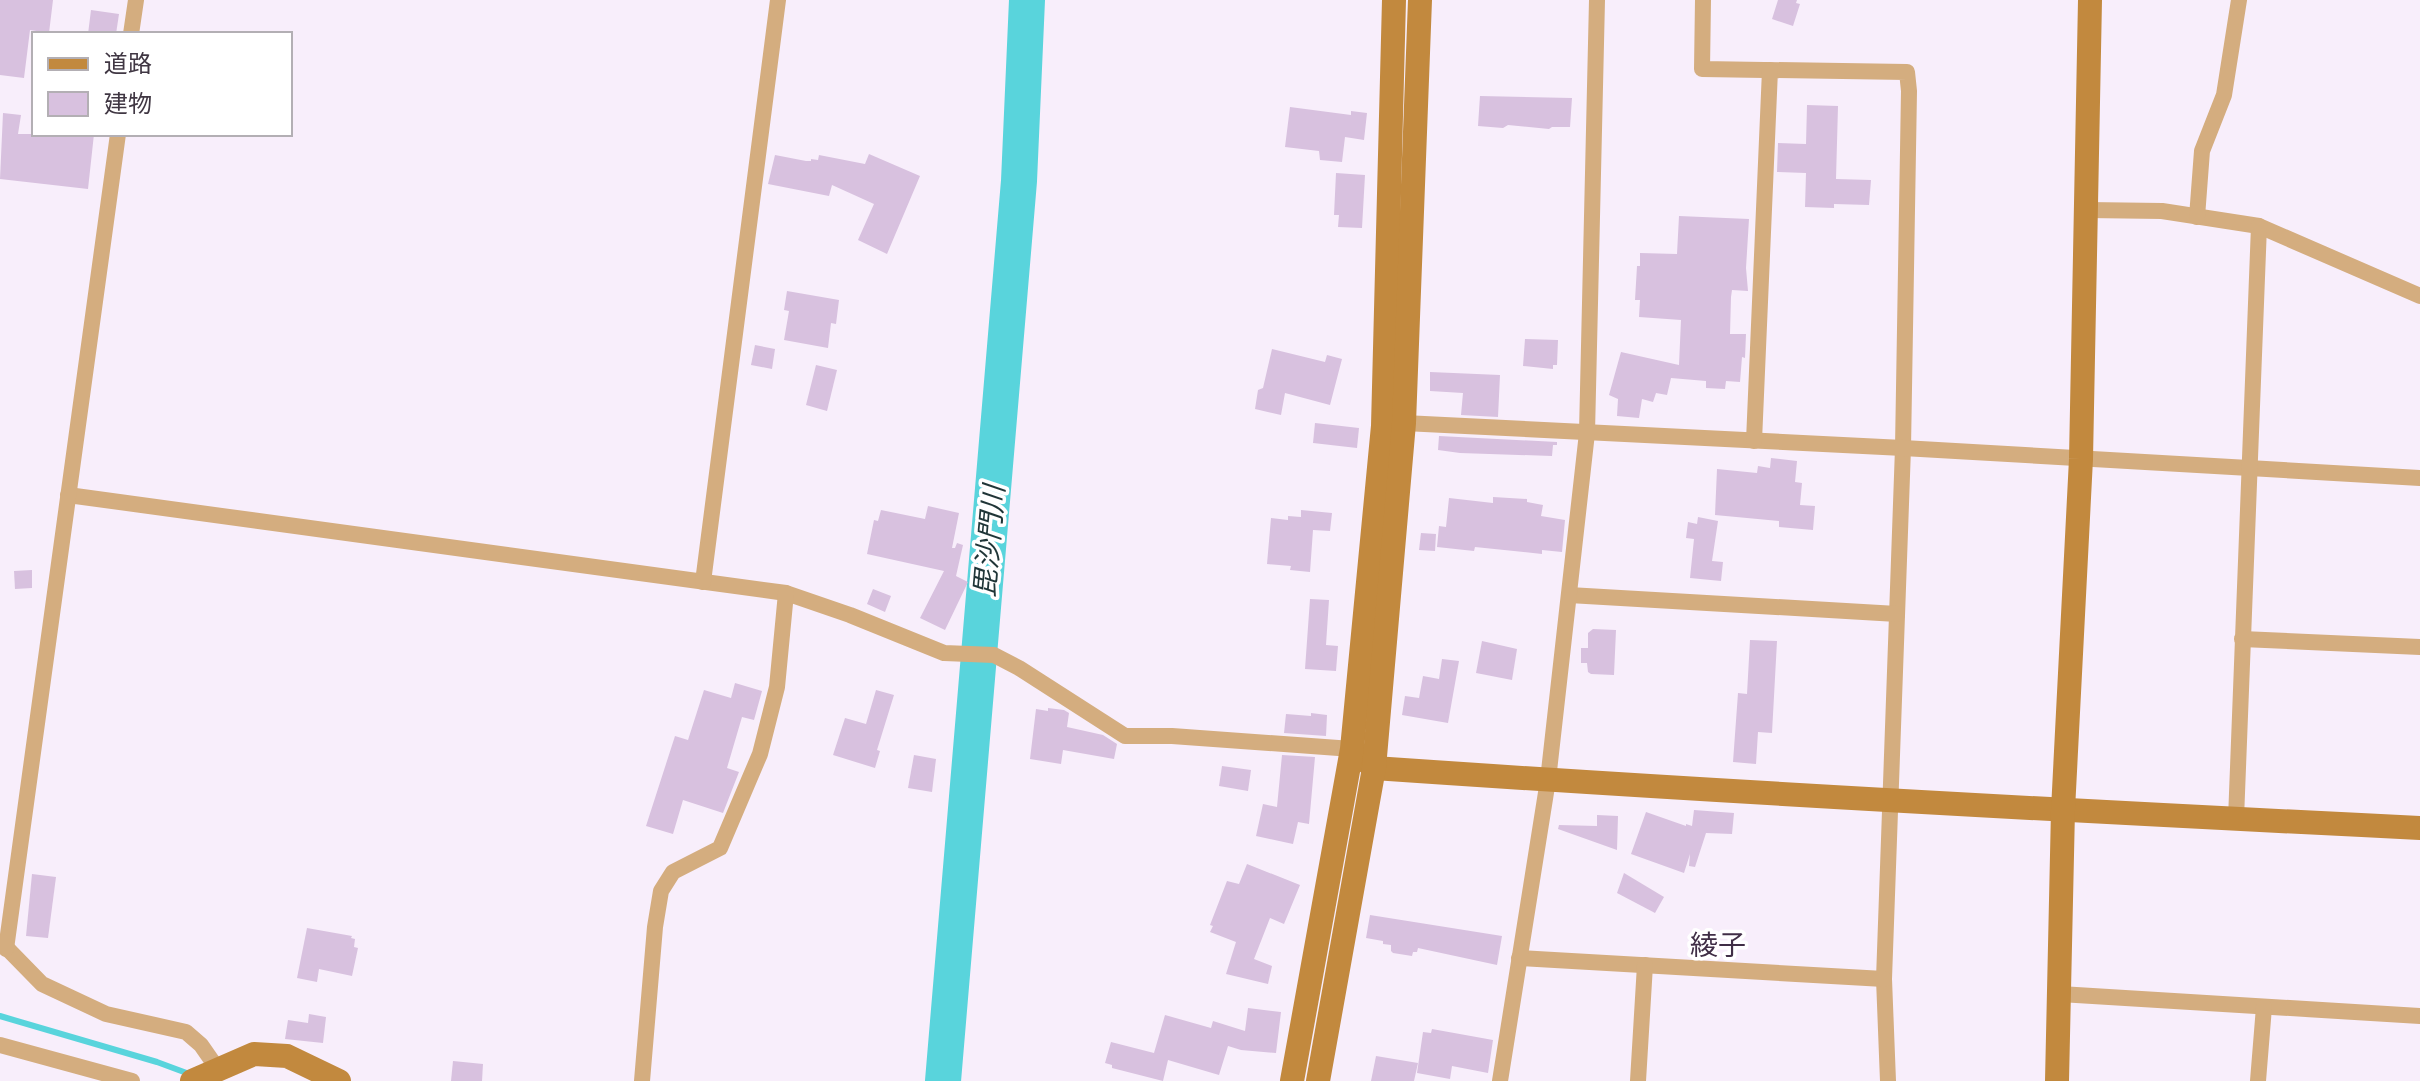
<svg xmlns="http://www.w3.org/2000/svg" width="2420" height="1081" font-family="Merriweather,'Noto Sans JP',serif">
	<rect width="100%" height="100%" fill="#f8eefb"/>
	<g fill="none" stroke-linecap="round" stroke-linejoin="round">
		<!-- stream -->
		<path stroke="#59d4dc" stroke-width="6" d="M0,1016l157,46 35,13"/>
		<!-- river -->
		<path stroke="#59d4dc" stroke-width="36" d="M943,1081l76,-900 8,-181"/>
	</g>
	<!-- building -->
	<g fill="#d8c1df">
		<path d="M0,0h53l-4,33 -19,-3 -6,48 -24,-3z"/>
		<path d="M1778,0h19l-1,3 4,1 -7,22 -21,-7z"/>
		<path d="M91,10l28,4 -3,20h-28z"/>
		<path d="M1480,96l92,2 -2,29h-18l-3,2 -41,-4 -5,3 -25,-2z"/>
		<path d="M1807,105l31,1 -2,73 35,1 -2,25 -35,-1v4l-29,-1 1,-34 -29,-1 1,-29 28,1z"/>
		<path d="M1290,107l61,8v-4l16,2 -3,27 -19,-3 -3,25 -22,-2 -1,-9 -34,-4z"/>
		<path d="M3,113l18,2 -3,19h76l-6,55 -88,-10z"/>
		<path d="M869,154l51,22 -33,78 -29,-14 16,-36 -42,-19 -3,11 -61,-12 7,-29 31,6h5v-2l7,1 1,-5 46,9z"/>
		<path d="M1336,173l29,2 -3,53 -24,-1 1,-12h-5z"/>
		<path d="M1679,216l70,3 -3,49 2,23 -16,-1 -1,7 -1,37h16l-1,24 -3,-1 -2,25 -14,-1 -1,8 -19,-1v-7l-35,-3 -4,17 -11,-2 -3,9 -11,-3 -3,19 -22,-2 1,-17 -9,-4 12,-43 58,13 2,-45 -42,-3 1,-17h-5l2,-34h3v-13l37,1z"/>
		<path d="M787,291l52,9 -3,24 -5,-1 -3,25 -44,-8 5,-29 -5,-1z"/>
		<path d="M1525,339l33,1 -1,25h-4v4l-30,-3z"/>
		<path d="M755,345l20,4 -3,20 -21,-4z"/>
		<path d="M1272,349l53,13 2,-7 15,4 -12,46 -45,-12 -4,22 -26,-6 3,-19 5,-2z"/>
		<path d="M816,365l21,5 -10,41 -21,-6z"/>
		<path d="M1430,372l70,3 -2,42 -37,-2 2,-22 -33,-2z"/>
		<path d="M1315,423l44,5 -2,20 -44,-5z"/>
		<path d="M1439,436l118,6v3h-4l-1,11 -92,-3 -22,-3z"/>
		<path d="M1771,458l26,3 -2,21 7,1 -2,22 15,1 -2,24 -34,-3v-6l-64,-6 2,-46 40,4 1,-7 12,2z"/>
		<path d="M1493,497l34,2v3l16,3 -2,11 24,4 -3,32 -20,-2v4l-67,-7 -1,4 -37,-4 2,-21 7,1 3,-29 44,5z"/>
		<path d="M928,506l31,7 -7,35h3l2,-5 6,2 -7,31 12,6 -23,48 -25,-12 24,-47 -77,-17 7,-34 4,1 3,-11 44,9z"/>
		<path d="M1301,510l31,3 -2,18 -17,-1 -3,42 -20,-2 1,-4 -24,-2 4,-46 17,2v-4l13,1z"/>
		<path d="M1698,517l20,4 -6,40 11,1 -2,19 -31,-3 4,-39 -8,-1 2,-16 9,2z"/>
		<path d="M1421,533l15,1 -1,17 -16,-1z"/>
		<path d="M32,570v18l-17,1 -1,-18z"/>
		<path d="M873,589l18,7 -6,16 -18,-8z"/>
		<path d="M1310,599l19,1 -3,45 12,1 -2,25 -31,-2z"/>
		<path d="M1593,629l23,1 -2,45 -23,-1 -3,-2 -1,-9h-6v-15h7v-15z"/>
		<path d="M1750,640l27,1 -5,92 -14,-1 -2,32 -23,-2 5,-69 9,1z"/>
		<path d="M1482,641l35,8 -5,31 -36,-7z"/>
		<path d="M1442,659l17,2 -11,62 -46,-8 3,-19 14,2 4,-22 16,3z"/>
		<path d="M735,683l27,8 -8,29 -12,-3 -15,51 12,4 -16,41 -40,-13 -10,34 -27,-8 29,-90 13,4 16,-50 27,8z"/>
		<path d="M876,690l18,5 -17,55 3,1 -5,17 -42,-13 12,-37 21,6z"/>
		<path d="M1048,708l16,2 5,3 -2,14 36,8 14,9 -3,15 -51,-9 -2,14 -31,-5 6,-50 12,2z"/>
		<path d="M1311,713l16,2 -1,21 -42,-3 2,-19 25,2z"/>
		<path d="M914,755l22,4 -4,33 -24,-4z"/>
		<path d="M1282,755l33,2 -6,67 -11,-2 -5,22 -37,-8 7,-32 14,3z"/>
		<path d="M1222,766l29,4 -3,21 -29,-5z"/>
		<path d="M1694,810l40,3 -2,21 -26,-1 -11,34 -6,-1 1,-12 -6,19 -53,-19 15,-42 40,14v-2l6,2z"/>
		<path d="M1597,815l21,1 -1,34 -59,-21 1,-4 38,1z"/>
		<path d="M1247,864l53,21 -16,39 -14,-6 -16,41 18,7 -4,18 -42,-10 10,-32 -26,-10 3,-6 -3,-1 17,-44 12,3z"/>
		<path d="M1624,873l40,24 -9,16 -38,-20z"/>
		<path d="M32,874l24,3 -8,61 -22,-2z"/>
		<path d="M1370,915l132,21 -5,29 -79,-17 -1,4h-4l-1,4 -19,-3 -2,-2v-6l-8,-1v-3l-17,-3z"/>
		<path d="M307,928l45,8 -1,2 4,1 -1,8 4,1 -6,28 -33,-7 -2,13 -20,-4z"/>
		<path d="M1248,1008l33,4 -5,41 -35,-3 -13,-4 -9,29 -51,-15 -5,21 -51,-13v-3l-7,-2 6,-21 43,11 11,-38 46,13 2,-7 32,10z"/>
		<path d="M309,1014l17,3 -3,26 -38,-4 3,-19 20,3z"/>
		<path d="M1432,1029l61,11 -5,33 -36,-7 -2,13 -33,-6 6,-41 8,1z"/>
		<path d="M1376,1056l42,7 -4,18h-43z"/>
		<path d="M453,1061l30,3 -1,17h-31z"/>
	</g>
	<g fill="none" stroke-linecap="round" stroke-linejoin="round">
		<!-- street -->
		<g stroke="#d4ad7f" stroke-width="16">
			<path d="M1703,0l-1,69 205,3 2,19 -6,357 -19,531 4,102"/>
			<path d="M131,34l5,-34"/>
			<path d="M2087,210l75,1 97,15 161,70"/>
			<path d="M2197,217l5,-66 22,-56 15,-95"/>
			<path d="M1404,423l499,25 517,30"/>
			<path d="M1754,441l16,-371"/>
			<path d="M68,495l718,98 64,22 94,38 50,2 25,13 106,68h47l180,13"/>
			<path d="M703,582l75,-582"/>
			<path d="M1569,595l328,19"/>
			<path d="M2242,639l178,8"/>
			<path d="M2236,819l23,-593"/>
			<path d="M2,943l40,41 64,30 80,18 15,13 16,23"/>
			<path d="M6,949l112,-815"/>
			<path d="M1519,958l365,21"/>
			<path d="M2060,994l360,22"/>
			<path d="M0,1045l132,36"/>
			<path d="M642,1081l13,-154 6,-36 12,-19 47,-24 40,-94 17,-67 9,-94"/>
			<path d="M1500,1081l48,-301 39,-347 10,-433"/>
			<path d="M1638,1081l7,-116"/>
			<path d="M2258,1081l6,-74"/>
		</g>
		<!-- secondary -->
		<g stroke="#c2893e" stroke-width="24">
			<path d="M1364,759l10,9c348,24 697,43 1046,60"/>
			<path d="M192,1081l62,-27 33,2 52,25"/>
			<path d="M1292,1081l60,-332 31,-323 11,-426"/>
			<path d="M1318,1081l56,-313 30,-345 16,-423"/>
			<path d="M2057,1081l6,-271 18,-351 9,-459"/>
		</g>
	</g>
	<g text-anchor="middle" stroke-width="7" stroke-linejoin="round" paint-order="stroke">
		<!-- water labels -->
		<g font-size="28" font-style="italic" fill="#1f3537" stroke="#fff">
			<text transform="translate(989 541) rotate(-85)" y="10">毘沙門川</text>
		</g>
		<!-- neighbourhood labels -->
		<g font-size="28" fill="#402e46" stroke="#fff">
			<text x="1718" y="955">綾子</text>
		</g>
	</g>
	<!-- legend -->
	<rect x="32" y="32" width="260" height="104" fill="#ffffff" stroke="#b3afb4" stroke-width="2"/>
	<rect x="48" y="58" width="40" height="12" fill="#c2893e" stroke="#b3afb4" stroke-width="2"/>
	<text x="104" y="72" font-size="24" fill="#403743">道路</text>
	<rect x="48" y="92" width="40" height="24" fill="#d8c1df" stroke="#b3afb4" stroke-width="2"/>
	<text x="104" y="112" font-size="24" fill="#403743">建物</text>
</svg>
